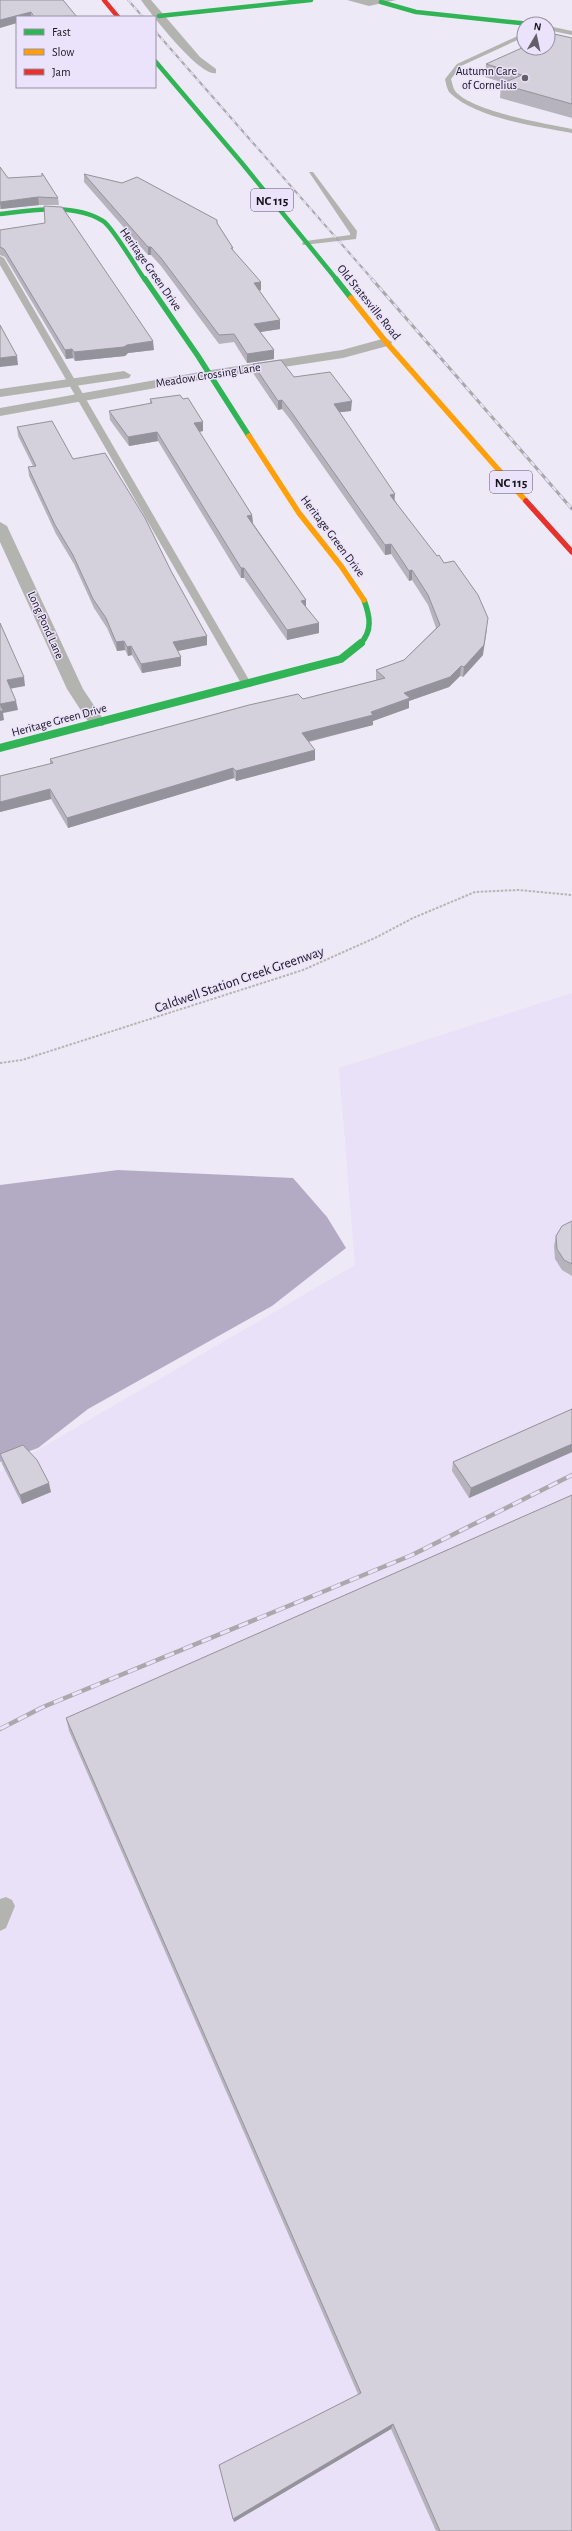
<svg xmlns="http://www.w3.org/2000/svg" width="572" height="2531" font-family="'Alegreya Sans',sans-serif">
	<rect width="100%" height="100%" fill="#ede9f6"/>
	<!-- built -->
	<path fill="#e9e1f8" d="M572,993v1538h-572v-1059l355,-207 -16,-197z"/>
	<!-- water -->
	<path fill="#b3abc4" d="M118,1170l175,8 34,39 19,31 -74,58 -184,103 -50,39 -38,14v-277z"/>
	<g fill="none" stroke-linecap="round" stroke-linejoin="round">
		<!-- path -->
		<path stroke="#b6b4b5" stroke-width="2" stroke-dasharray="2.5 1.5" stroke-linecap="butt" d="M0,1063l22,-3 281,-90 74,-33 36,-19 62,-26 43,-2 54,5"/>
		<!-- lane -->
		<g fill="#b3b3b0" fill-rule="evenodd">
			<path d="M548,26l24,5v4l-24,-5z"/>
			<path d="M524,33v4l-63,29 -10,13c1,3 2,9 4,12 18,21 89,32 117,38v4c-35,-7 -95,-14 -122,-40 -3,-3 -4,-10 -5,-14l12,-15z"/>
			<path d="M309,172h4l44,59 -1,8 -53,6 -1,-2 4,-2 44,-6v-2z"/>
			<path d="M0,256l4,2 248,427 -1,2h-8l-1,-2 -242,-420z"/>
			<path d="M6,1897l6,3 3,6 -9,22 -6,3v-32z"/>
		</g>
		<!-- street -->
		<g fill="#b3b3b0" fill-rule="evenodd">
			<path d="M141,0h10l49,57 16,12v4c-16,4 -65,-59 -75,-73z"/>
			<path d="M347,0h49l-27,6z"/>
			<path d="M386,338l6,4 -1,3 -48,13 -132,20 -211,38v-8l211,-38 131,-20z"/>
			<path d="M124,371l7,4 -2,3 -129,19v-8z"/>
			<path d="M0,522l7,4 76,163 22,33 -2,4h-12l-24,-37 -67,-147z"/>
		</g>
		<!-- fast-far2 -->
		<g stroke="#30b455" stroke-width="4.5">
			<path d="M381,2l35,10 114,12"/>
			<path d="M159,16l152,-16"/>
			<path d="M155,61l86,101 96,118"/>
			<path d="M0,214c32,-4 74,-11 103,7 9,5 34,48 42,59"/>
		</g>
		<!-- fast-far1 -->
		<g stroke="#30b455" stroke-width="5.5">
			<path d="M145,279l53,77 51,80"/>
			<path d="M336,279l15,19"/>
			<path d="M360,644c13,-13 10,-28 4,-44"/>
		</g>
		<!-- fast -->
		<path stroke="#30b455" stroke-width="8" d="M0,748l341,-89 20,-16"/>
		<!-- slow -->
		<g stroke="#ff9f0a" stroke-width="5.5">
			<path d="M351,298l35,44 140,159"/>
			<path d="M249,436l50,77 42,53 23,34"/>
		</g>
		<!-- jam-far1 -->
		<path stroke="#e5322d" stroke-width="4.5" d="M104,0l14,17"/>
		<!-- jam -->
		<path stroke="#e5322d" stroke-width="5.5" d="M526,501l46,51"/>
		<!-- rail-far2 casing -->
		<g stroke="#aaa8ab" stroke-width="2">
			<g id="rail-far2">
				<path d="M128,0l15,17"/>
				<path d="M155,31l218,249"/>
			</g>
		</g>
		<!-- rail-far1 casing -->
		<g stroke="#aaa8ab" stroke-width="3">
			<path id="rail-far1" d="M372,279l200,230"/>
		</g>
		<!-- rail casing -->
		<g stroke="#aaa8ab" stroke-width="4.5">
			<path id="rail" d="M0,1729l43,-22 369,-152 160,-80"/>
		</g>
		<!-- rail-far2 -->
		<use href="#rail-far2" stroke="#ebe3fc" stroke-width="1.5" stroke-dasharray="4.5" stroke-linecap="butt"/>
		<!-- rail-far1 -->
		<use href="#rail-far1" stroke="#ebe3fc" stroke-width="2" stroke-dasharray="5.5" stroke-linecap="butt"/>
		<!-- rail -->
		<use href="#rail" stroke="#ebe3fc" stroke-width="3" stroke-dasharray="10" stroke-linecap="butt"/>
	</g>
	<!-- wall -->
	<g fill="#b6b3bd">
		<path d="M572,38v80l-72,-20 1,-14 3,-1 -19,-6 1,-13z"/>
		<path d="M0,167l8,11 50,20 1,7h-20l-39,4z"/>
		<path d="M84,174l133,49 16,25v2l28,40 -2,1 21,29v9l-20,3 14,18v9l-27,4 -13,-21 -15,2 -58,-78 -10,-11h-3l-64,-73z"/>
		<path d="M0,230l154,120 -26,3 -3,3 -50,5 -2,-3 -7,1 -61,-102 -5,-2z"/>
		<path d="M253,364l41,13 57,34 -12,1 56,88 88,155 -20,22 -3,-1 -11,11 -40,14v7l-36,13v4l-64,17 6,18 -79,21 -2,-3 -166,50 -17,-29 -51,13 50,-48v-5l253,-60 73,-19v-10l28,-10 32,-32 -8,-23 -16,-25 -3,1 -18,-27 -6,1 -93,-133 -10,-13 -4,1 -25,-37z"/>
		<path d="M150,399h33l20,23v9l-4,1 53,83 1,8 53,77v7l13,26 -32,7 -43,-62h-3l-83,-137 -29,5 -19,-26 -1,-9 41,-7z"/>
		<path d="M17,427l56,32 134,186 -30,6 4,6v9l-39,7 -10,-18 -4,1 -3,-6 -8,1 -10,-23 -13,-20 -20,-44 -18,-30 -27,-58 -1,-9 5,-1 -15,-30z"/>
		<path d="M572,1221v55l-10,-6 -7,-11 -1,-13 2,-10z"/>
		<path d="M572,1409v43l-103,46 -17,-27 1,-9z"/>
		<path d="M0,1454l51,38 -29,12 -20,-40z"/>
		<path d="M66,1718l506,813h-136l-45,-102 -157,93 124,-128 -289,-663z"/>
	</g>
	<!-- shaded-wall -->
	<g fill="#94929a">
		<path d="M31,12l1,5h-15v6l-17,5v-8z"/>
		<path d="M38,197l1,8 -38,4 -1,-7z"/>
		<rect x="148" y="247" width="3" height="8"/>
		<path d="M261,282v8l-7,2v-9z"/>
		<path d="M280,320v9l-26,4v-9z"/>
		<path d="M153,341l1,9 -26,3 -3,3 -50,5 -1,-9z"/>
		<path d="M72,349l1,9 -7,1 -1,-9z"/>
		<path d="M274,350v9l-27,4v-9z"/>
		<path d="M17,356l1,9 -18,2v-9z"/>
		<path d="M282,400v9l-4,1v-9z"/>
		<path d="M352,401l-1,10 -18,2 1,-9z"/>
		<path d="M203,422v9l-9,2v-10z"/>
		<path d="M157,432l1,9 -29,5 -1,-9z"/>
		<path d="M395,494l-1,10 -4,-9z"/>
		<path d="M252,515l1,10 -6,-9z"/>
		<path d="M391,544v10l-6,1v-10z"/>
		<rect x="241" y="568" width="3" height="10"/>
		<path d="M412,570v10l-3,1v-10z"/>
		<path d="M306,600v10l-5,-9z"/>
		<path d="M319,623v10l-32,7v-10z"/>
		<path d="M487,628l-4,27 -20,22 1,-10z"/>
		<path d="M207,636v9l-34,7v-10z"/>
		<path d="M124,641l1,9 -8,1 -1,-9z"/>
		<path d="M131,646l1,9 -4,1 -1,-9z"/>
		<path d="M181,657v9l-39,7 -1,-9z"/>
		<path d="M461,666l-1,10 -11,11 -40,14v7l-36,13v4l-71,18v-10l69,-21 33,-19z"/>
		<path d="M24,677l1,9 -16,3 -2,-9z"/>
		<path d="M16,701l2,9 -15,3 1,7 -4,1v-17z"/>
		<path d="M315,750v10l-79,21v-10z"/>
		<path d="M233,768l1,10 -166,50 -1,-10z"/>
		<path d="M50,789l1,10 -51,13v-10z"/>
		<path d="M572,1444v8l-103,46 2,-10z"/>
		<path d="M49,1483l2,9 -29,12 -2,-9z"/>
		<path d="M393,2424l-2,5 -157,93 -1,-3z"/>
	</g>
	<!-- building -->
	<g fill="#d4d0dc" stroke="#94929a">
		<path d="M0,0h63l14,17h-43l-3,-5 -31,8z"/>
		<path d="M554,34l18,4v66l-71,-20 21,-9 -36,-11 38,-17v1h24v-12z"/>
		<path d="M0,167l8,11 34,-2v-3l16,25 -20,-1 -38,5z"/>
		<path d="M84,174l38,9 15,-6 80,43v3l16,25h-2l30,34 -7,1 26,37 -26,4 20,26 -27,4 -13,-20 -15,1 -58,-77 -10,-11h-3z"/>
		<path d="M44,206l18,1 91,134 -26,4 -3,2 -50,5 -2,-3 -7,1 -61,-101 -4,-2v-17l45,-7z"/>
		<path d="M0,325l17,31 -17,2z"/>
		<path d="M281,360l13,17 36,-5 22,29 -18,3 61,90 -5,1 47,61 2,-1 5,8 10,-2 24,34 10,23 -4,27 -20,22 -3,-1 -11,11 -46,16 6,5 -39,14 2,3 -71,18 13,17 -79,21 -3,-3 -166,50 -17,-29 -50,13v-26l53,-13 -3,-4 199,-54 49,-11 5,5 82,-21 -9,-8 28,-10 36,-35 -12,-30 -16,-25 -3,1 -18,-27 -6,1 -93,-132 -10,-13 -4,1 -25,-37z"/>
		<path d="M180,395l3,4 5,-1 15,24 -9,1 58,92 -5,1 59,84 -5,1 18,22 -32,7 -43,-62h-3l-84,-136 -29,5 -19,-26 43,-8 -2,-4z"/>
		<path d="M52,421l21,38 32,-6 40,65 26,53 36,65 -34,6 8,15 -40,7 -10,-18 -4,1 -3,-6 -8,1 -10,-24 -13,-19 -20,-44 -18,-30 -27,-58 8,-1 -19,-39z"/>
		<path d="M0,623l24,54 -17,3 9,21 -16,3z"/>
		<path d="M0,704l3,7h-3z"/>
		<path d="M572,1221v43l-8,-4 -7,-11 -1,-13 6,-10z"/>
		<path d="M572,1409v35l-101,44 -18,-26z"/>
		<path d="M23,1445l14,15 12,23 -29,12 -20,-41z"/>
		<path d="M572,1495v1036h-132l-47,-107 -160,95 -14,-54 142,-72 -295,-675z"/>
	</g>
	<!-- markers -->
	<circle fill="#635f69" stroke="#ebe3fc" stroke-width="1.5" cx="525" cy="78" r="4"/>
	<g text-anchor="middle" stroke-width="3" stroke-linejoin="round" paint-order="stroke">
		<!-- far-poi labels -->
		<g font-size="12" fill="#18151d" stroke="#ebe3fc" text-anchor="end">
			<text x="517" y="75">Autumn Care<tspan x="517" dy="14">of Cornelius</tspan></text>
		</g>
		<!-- far-street labels -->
		<g font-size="12" fill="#18151d" stroke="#ebe3fc">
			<text transform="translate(151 269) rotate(55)" y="4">Heritage Green Drive</text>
			<text transform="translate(369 302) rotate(51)" y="4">Old Statesville Road</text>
			<text transform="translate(208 375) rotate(-9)" y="4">Meadow Crossing Lane</text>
			<text transform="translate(333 536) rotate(53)" y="4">Heritage Green Drive</text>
			<text transform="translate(46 625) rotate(66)" y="4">Long Pond Lane</text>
			<text transform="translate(59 720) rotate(-15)" y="4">Heritage Green Drive</text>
		</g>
		<!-- shield labels -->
		<g fill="#ebe3fc" stroke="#575360" stroke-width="1">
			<rect x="251" y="189" width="42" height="22" rx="3"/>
			<rect x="490" y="471" width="42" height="22" rx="3"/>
		</g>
		<g font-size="13" font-weight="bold" fill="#18151d">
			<text x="272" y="205">NC 115</text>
			<text x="511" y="487">NC 115</text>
		</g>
		<!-- street labels -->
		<g font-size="14" fill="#18151d" stroke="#ebe3fc">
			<text transform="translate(239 979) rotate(-19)" y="5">Caldwell Station Creek Greenway</text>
		</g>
	</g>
	<!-- legend -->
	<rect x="16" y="16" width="140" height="72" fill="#ebe3fc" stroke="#9791a3"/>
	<rect x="24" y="29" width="20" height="6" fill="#30b455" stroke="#9791a3"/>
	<text x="52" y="36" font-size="12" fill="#18151d">Fast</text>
	<rect x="24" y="49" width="20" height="6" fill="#ff9f0a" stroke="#9791a3"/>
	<text x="52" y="56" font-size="12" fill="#18151d">Slow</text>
	<rect x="24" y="69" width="20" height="6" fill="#e5322d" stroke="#9791a3"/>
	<text x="52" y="76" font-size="12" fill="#18151d">Jam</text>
	<!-- north arrow -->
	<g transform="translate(536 36) rotate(9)"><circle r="19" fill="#ebe3fc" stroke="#9791a3"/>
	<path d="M0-3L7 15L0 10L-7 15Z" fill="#635f69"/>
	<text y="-6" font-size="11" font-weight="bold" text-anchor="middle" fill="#18151d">N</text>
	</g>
</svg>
